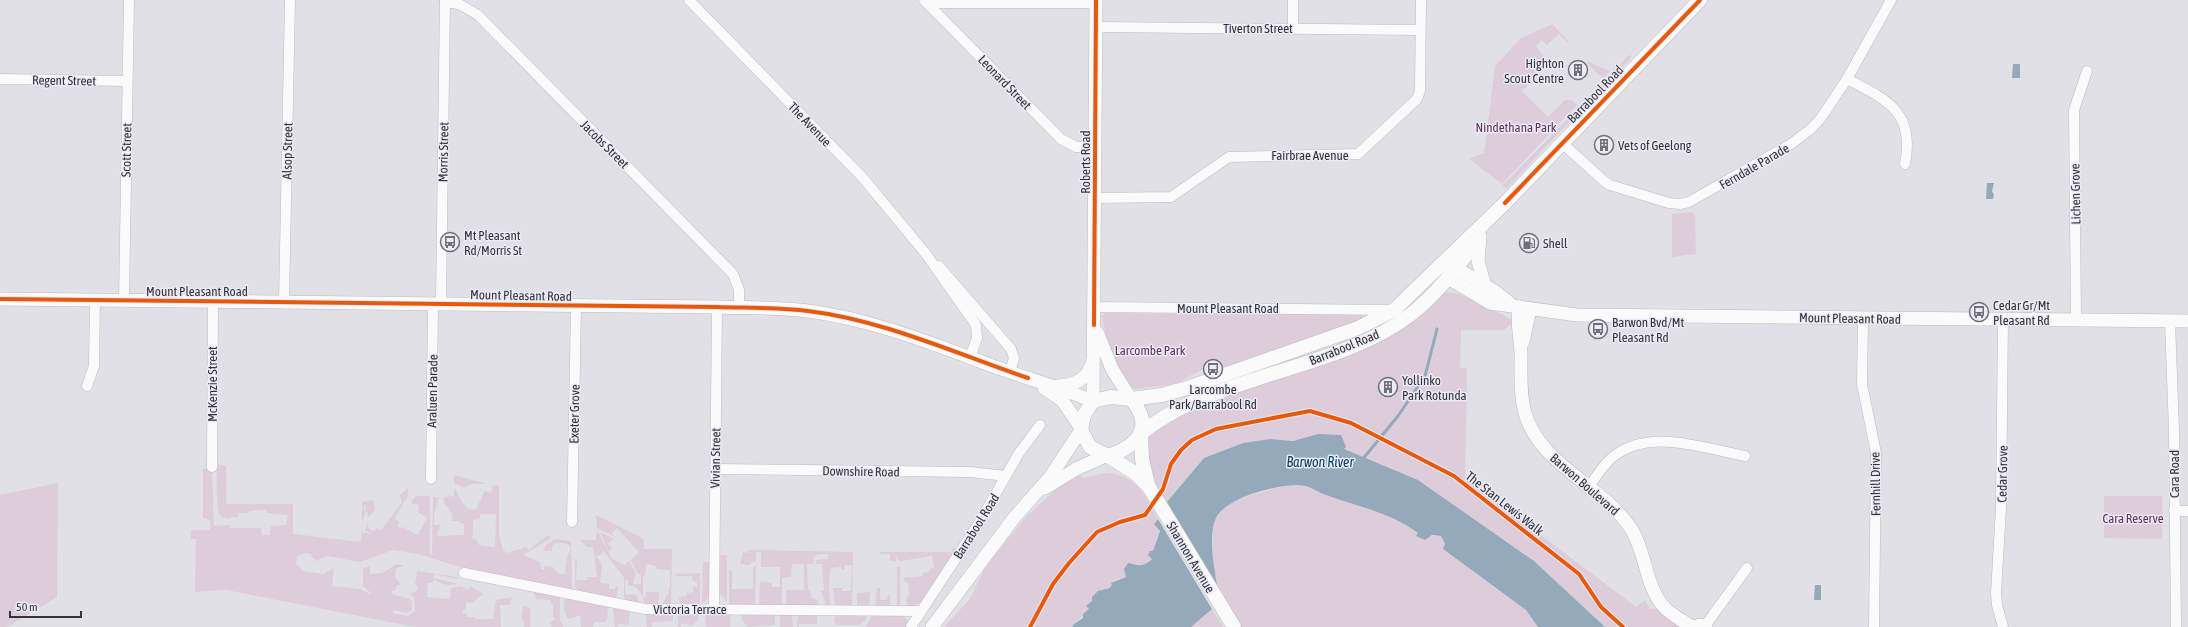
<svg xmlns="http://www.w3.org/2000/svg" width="2188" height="627" font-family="'Asap Condensed',sans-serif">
	<rect width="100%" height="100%" fill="#e0e0e6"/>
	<!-- green -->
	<g fill="#ddcdda" fill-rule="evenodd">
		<path d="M1552,24l17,18 -1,1 -9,-9 -12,11 -6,-5 -5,6 9,12 -5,15 -18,18 26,26 17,-17h7l5,5 -75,79 -33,-25 15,-6 11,-87 26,-28z"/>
		<path d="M1630,54l1,4 -43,45 -3,-2z"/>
		<path d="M1589,61l2,2 19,8 -6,7 -6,-4 -11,-11z"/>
		<path d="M1580,106l3,2 -76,80 -5,-2z"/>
		<path d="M1692,212l3,4 1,38 -24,3v-43z"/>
		<path d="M1447,292l13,2 55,27 -11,9h-43l-1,38h7l-2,110 171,129 9,-7 5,9 14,-1 28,19h-87l-71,-66 -116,-81 -75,-31 -25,-15 -25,7 -23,-2 -27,4 -39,15 -37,44 -18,-15 -7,-54 17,-14 146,-51z"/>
		<path d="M1105,313l258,2 -1,4 -93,35 -38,12 -24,2 -16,7 -14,9 -43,5c-21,-17 -27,-46 -32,-73z"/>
		<path d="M218,464l8,2v38h67v30l68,8 1,-12 2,3 9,1 -8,-3 2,-9 1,1 -1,4 7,4 2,-3 5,2 21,-28 -2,-7 8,-7v8l-14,23 5,2 -1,6 3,1 2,-1 15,8 9,-17 -9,-6 1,-7 -8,-2 5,-7h14v58h2l1,-57h6l-5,17v11h6l-3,10 3,1 24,-1v-11l-4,-1v-2h-8v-8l-4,-1 2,-2 -6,-7v-6l10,-1v-8c6,8 10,24 22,21l9,-18 6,2 2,-8 6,1v49l4,15 5,3 18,-6 3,3 19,-15 3,3 -28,17 17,7 1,7 3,1v-4l9,1 5,7h7l3,-21h2v-7l-5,-3h-10l-3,3v5h-8l1,-5 10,-7 16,2 1,46 3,3 -115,-23 -42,-13 -25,-4 -33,12 -33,-6 -10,5 -5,-3 -1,-4 -5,-1 -9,3 -1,7 7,8 20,3 11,-6 -2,18 28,3 10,5 1,-1 -8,-7v-17l7,-3v8l12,-1 15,-9 7,2 -8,2 -1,8 6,9h-4l-2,5 -4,1 1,3 18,5 -1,3 3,-2v10l-6,3 -13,-3v3l15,3 7,-5 -1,-14 -3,-2 1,-2 4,-1 2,-6 -3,-1 2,-14 40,6v2l-23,-5 -1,4 25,6 -11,1 -14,-5v3h-5l-1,14 23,2 1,-11 10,-2 7,4 2,-4 13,8 -11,9 -6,-1v8h-4l1,3 4,1 -1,3h9v2h18l3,-19 16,-3 -2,8h-10l1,22h-86l-189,-37 -31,2 1,-53h-5v-9h19v-10l-7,-2v-49l9,-1 2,58 16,-1v3h31l1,7h8l1,-9 15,-1 2,-10 -21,-2 -1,-3 -16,1 -3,2h-8l-1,4h-8v2c-5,-1 -9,-2 -11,-6 -3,-7 -3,-44 -1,-49zM480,514h16l-1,33 -16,-2 -3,-6 -2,1 -3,-5h2v-15l7,-1z"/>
		<path d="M1106,473c32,2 37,21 52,46l-4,5 6,7c-6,11 -5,24 -13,34l-12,1 -4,-2 -5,13 -8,2 -7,4 1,2 -2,3 -12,3 -6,10 -6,5 3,3c-5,7 -15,14 -17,18h-128l26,-28 17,-35 40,-48 36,-33 15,-9 5,4z"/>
		<path d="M454,475l30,8v1h-12l-8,4 -10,-5z"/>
		<path d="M58,483l-1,114 -50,30h-7v-132z"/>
		<path d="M1284,486h23l17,8 74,25 20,14 -2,3h25l4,8 -2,5 83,61 12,17h-304c-6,-13 -15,-29 -18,-43 -3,-18 -8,-59 5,-75 8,-9 49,-20 63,-23z"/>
		<path d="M2104,496h58v43l-58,-1z"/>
		<path d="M373,500l2,10 -8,8 1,-5 -3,-1 1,-6h-3l2,8 -3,8v-20z"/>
		<path d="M596,515l48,24v10h28l-1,55h-8l7,-16v-18l-13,-1 -1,-3 -8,-2 -2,1 -1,11h-2v21l2,1 1,-6h13l-1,12h-13c-5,-11 -4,-17 -17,-19v-5h-3v14l11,1 3,7 -15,-2v-22l-20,-27 -7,6 5,8 -2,18 9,1v5h6l2,-4 1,2 -2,12 -38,-8 -3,-5v-26h2l-1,20h11l1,-3h9l-4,-30h-6l-7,-7h16l1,-10 15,29 13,6 4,-4 7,12 -3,11h8v-9l-3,-1 -7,-14 8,-8 -22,-24 -5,5 3,4 -18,-9z"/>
		<path d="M600,532l14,7 -6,5 4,4 -3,4z"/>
		<path d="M953,548h2l-1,6 -32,49 -14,3 -2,-7 3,-4 -1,-12 -4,-2 -1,-3 20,-2v-3l6,-1v-3l5,-1 -2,-12 -31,5 -3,-1 -2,-5v6h-6v-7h-10v-2h71z"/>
		<path d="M748,550l105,2 -1,54 -17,-1 -2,-17h9v3h9l1,-26h-7l-1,5 -3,-1v-2l-10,1 -2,12 1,25h-4l-5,-14h3l-2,-27h-6l-1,-4 13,-1v-5h-10l-5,4 1,6h-7l1,26 2,1 2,7 5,2 2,5 -33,1v-16h18v-26h-12l-1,13 -9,1v27h-23l1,-23 12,1v4h8v-20h-19v-15h-5v10h-5l-1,3 -10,-1 3,-12 6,1z"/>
		<path d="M720,555h7v48l-7,-9z"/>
		<path d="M703,562h7c0,12 5,35 -8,41z"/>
		<path d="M756,566l-1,39 -26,-1v-34h3v19h21v-22z"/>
		<path d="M897,566l3,1v39h-3z"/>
		<path d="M700,573v31l-20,1 -1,-8 7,-1 1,-3 6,-1v-5h4v-5l-4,-1 -1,-5h-16l-1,-2z"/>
		<path d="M877,588h3v12h7l1,-5h2v11h-15z"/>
		<path d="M534,592l26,5v22l3,8h-11l-2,-4 5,-4 -2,-2v-12l-2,-1v-4l-15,-1z"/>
		<path d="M870,592l-1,14h-12v-13z"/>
		<path d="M565,598l43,9 -1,13 -2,2h-11l-1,5h-12l-1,-12 -12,4c-4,-6 -5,-13 -3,-21z"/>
		<path d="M523,606l7,2v19h-6v-6l-3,-1z"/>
		<path d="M613,608l17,3 -1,14 -11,-1v3h-3z"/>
		<path d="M1212,609l11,18h-32z"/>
		<path d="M646,614h27v7l-21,1v5h-5z"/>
		<path d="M678,614h20v6l-6,6 -11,-3v4h-3z"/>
		<path d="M705,614h25v13h-24z"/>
		<path d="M742,614h33v11l-27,2 -6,-7z"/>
		<path d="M780,615h12l1,12h-13z"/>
		<path d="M798,615h19v9h-18v3h-2z"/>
		<path d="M835,615h31v4l-6,6h-22l-4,-3z"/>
		<path d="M872,615l30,1 4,2 2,6 -2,3h-40z"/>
	</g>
	<!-- water -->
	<g fill="#94a9ba">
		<path d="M2013,64h7v14h-8z"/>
		<path d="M1987,183h7l-2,8 2,4 -1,4h-7z"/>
		<path d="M1318,434l23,1 5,12 -2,2 74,31 116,81 71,66h-67l-12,-17 -83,-61 2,-5 -4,-8 -9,-1 -7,5 -9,-4 2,-3c-28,-21 -60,-26 -92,-38 -7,-2 -13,-7 -20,-9 -23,-4 -79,10 -90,32 -8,17 -2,49 1,67l-50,-83 37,-44 39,-15 27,-4 23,2z"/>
		<path d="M1158,519l54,90 -21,18h-119l2,-3 9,-6v-4l6,-5 -3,-3 6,-5v-4l6,-6 12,-3 2,-3 -1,-2 15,-6 -2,-8 4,-6c10,2 15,5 24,-4l-4,-4 2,-4h3l7,-20 -6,-7z"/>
		<path d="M1815,585h6v15h-7z"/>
	</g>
	<!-- pier -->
	<path fill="#e0e0e6" d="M1157,517l2,1 55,90 -1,2z"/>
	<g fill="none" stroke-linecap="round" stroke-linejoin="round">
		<!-- stream -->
		<path stroke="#94a9ba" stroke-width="3" d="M1362,460l36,-44 27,-40 12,-47"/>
		<!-- minor casing -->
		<g stroke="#bcbcc1" stroke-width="11">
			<g id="minor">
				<path d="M689,0l174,178 63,76 50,71 1,13 -7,20"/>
				<path d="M924,0l137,139 15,8h19"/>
				<path d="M445,2l14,2 19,11 255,259 6,16v17"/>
				<path d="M927,3h169"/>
				<path d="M1096,27l324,3"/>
				<path d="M1293,28v-28"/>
				<path d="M0,79l127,2"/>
				<path d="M1847,79c40,21 68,32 58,85"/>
				<path d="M1562,143l42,38 6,4 59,18 11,1 9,-2 102,-58 20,-15 10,-11 26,-39 44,-79"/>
				<path d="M1095,198l76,-1 58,-40 129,-3 59,-55 3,-8 1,-91"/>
				<path d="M939,266l72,83 3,9 -4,14"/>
				<path d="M124,300l5,-300"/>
				<path d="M284,301l6,-301"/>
				<path d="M441,303l4,-303"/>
				<path d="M1094,307l300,3"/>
				<path d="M1863,318l-1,66 14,69 -2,174"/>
				<path d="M2076,320l-2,-210 13,-39"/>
				<path d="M2170,321l4,110 2,196"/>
				<path d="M87,386l7,-20 1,-66"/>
				<path d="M212,467l1,-166"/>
				<path d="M715,469l255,3 36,4"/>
				<path d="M431,479l2,-176"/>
				<path d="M1590,485c7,-9 14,-22 24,-29 37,-28 89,-8 131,0"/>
				<path d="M2174,511h14"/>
				<path d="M572,522l4,-216"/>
				<path d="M464,573l181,36 275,2"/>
				<path d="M714,609l3,-302"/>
				<path d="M1705,626l42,-58"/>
				<path d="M911,627l68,-104 40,-70 21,-28"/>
				<path d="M2003,627l-6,-22 -1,-12 5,-85 2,-188"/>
			</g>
		</g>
		<!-- tertiary casing -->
		<g stroke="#bcbcc1" stroke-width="14">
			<g id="tertiary">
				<path d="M1480,236l-2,25 7,25"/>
				<path d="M1456,268l40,24 16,13"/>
				<path d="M1448,278l42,25 87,12 611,6"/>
				<path d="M0,299l717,8c30,1 61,0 91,4 63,8 125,33 185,55 33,12 67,22 100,35"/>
				<path d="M1519,307c-3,17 2,31 2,48 0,19 -1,39 4,58 14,51 76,72 105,114 16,23 15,61 35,81 7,7 18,13 27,19"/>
				<path d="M1097,332l15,37 18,29"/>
				<path d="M1523,342l7,-33"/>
				<path d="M1057,386c18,0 32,-8 36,-26"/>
				<path d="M1044,388l18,12 19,28"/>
				<path d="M1093,400l3,-400"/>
				<path d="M1045,488l31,-19 29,-13"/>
				<path d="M932,627l82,-109 36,-41 31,-47"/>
				<path d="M1695,627l5,-2 6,2"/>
			</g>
		</g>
		<!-- secondary casing -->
		<g stroke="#bcbcc1" stroke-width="15">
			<g id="secondary">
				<path d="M1111,397l20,2c24,28 7,47 -23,57l-18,-9 -9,-17 3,-15 9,-14z"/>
				<path d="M1131,399l31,-4 25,-7 171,-60 36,-18 111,-107 195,-203"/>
				<path d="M1142,433c32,-27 72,-40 111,-53 51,-17 114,-32 157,-65 27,-21 48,-49 69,-77"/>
				<path d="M1141,435l1,24 6,26"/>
				<path d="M1108,456l27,17 14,14 85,140"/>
			</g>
		</g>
		<!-- minor -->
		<use href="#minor" stroke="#fafafb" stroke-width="10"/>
		<!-- tertiary -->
		<use href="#tertiary" stroke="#fafafb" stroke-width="13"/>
		<!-- secondary -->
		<use href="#secondary" stroke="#fafafb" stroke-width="14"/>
		<!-- cycleway casing -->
		<g stroke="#ebeaf7" stroke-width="6">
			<g id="cycleway">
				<path d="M1505,203l195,-203"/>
				<path d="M0,299l717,8c30,1 61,0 91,4 75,9 149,43 220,67"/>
				<path d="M1094,325l2,-325"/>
				<path d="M1030,627l23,-43 16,-21 28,-31 23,-10 25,-7 18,-26 8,-25 10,-14 11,-10 24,-11 94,-18 41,12 103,53 125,98 22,33 22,20"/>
			</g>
		</g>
		<!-- cycleway -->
		<use href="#cycleway" stroke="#e8590c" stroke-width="4"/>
	</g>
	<!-- icons -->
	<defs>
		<g id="building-ring" transform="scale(1)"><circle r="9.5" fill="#ebeaf7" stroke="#707076" stroke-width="1.5"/><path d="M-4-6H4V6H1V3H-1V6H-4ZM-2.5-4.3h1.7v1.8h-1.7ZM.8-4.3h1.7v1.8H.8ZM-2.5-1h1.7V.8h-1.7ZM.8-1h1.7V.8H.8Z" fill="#707076"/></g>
		<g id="bus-ring" transform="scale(1)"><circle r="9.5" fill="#ebeaf7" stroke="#707076" stroke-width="1.5"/><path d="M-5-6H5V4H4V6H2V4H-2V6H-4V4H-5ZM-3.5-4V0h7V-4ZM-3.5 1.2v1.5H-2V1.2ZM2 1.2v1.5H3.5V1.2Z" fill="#707076"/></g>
		<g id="fuel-ring" transform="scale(1)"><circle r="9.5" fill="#ebeaf7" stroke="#707076" stroke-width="1.5"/><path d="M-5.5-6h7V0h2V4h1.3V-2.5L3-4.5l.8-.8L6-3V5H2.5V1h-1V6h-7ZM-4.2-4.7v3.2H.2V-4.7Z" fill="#707076"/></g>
	</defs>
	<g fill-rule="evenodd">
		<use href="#building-ring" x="1578" y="70"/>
		<use href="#building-ring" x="1604" y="145"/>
		<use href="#bus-ring" x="450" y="242"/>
		<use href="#fuel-ring" x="1529" y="243"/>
		<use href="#bus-ring" x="1979" y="312"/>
		<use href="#bus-ring" x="1598" y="329"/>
		<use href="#bus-ring" x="1213" y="369"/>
		<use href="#building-ring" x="1388" y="387"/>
	</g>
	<g text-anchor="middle" stroke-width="3" stroke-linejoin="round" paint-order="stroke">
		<!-- street labels -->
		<g font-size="13" fill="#343439" stroke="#ebeaf7">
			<text x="1258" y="33">Tiverton Street</text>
			<text transform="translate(64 80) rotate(1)" y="5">Regent Street</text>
			<text transform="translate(1005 82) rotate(46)" y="5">Leonard Street</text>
			<text transform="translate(1595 94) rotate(-46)" y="5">Barrabool Road</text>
			<text transform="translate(810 124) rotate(46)" y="5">The Avenue</text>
			<text transform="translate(605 144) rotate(45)" y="5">Jacobs Street</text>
			<text transform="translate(126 150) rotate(-89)" y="5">Scott Street</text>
			<text transform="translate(287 151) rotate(-89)" y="5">Alsop Street</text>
			<text transform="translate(443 152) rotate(-89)" y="5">Morris Street</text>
			<text x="1310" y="160">Fairbrae Avenue</text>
			<text transform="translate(1085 162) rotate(-90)" y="5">Roberts Road</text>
			<text transform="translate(1754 166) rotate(-30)" y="5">Ferndale Parade</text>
			<text transform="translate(2075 194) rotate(-91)" y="5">Lichen Grove</text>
			<text x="197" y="296">Mount Pleasant Road</text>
			<text transform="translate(521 295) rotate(1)" y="5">Mount Pleasant Road</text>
			<text x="1228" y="313">Mount Pleasant Road</text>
			<text transform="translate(1850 318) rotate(1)" y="5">Mount Pleasant Road</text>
			<text transform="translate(1344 347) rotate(-22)" y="5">Barrabool Road</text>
			<text transform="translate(212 384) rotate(-90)" y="5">McKenzie Street</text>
			<text transform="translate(432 391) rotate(-89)" y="5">Araluen Parade</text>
			<text transform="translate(574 414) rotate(-89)" y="5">Exeter Grove</text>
			<text transform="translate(715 458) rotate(-89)" y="5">Vivian Street</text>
			<text transform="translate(861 471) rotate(1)" y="5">Downshire Road</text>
			<text transform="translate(2002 474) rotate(-89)" y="5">Cedar Grove</text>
			<text transform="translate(2174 474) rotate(-90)" y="5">Cara Road</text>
			<text transform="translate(1585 484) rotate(41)" y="5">Barwon Boulevard</text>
			<text transform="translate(1875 484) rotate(-91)" y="5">Fernhill Drive</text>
			<text transform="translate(1505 503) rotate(38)" y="5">The Stan Lewis Walk</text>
			<text transform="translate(976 526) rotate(-58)" y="5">Barrabool Road</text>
			<text transform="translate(1191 557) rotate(59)" y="5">Shannon Avenue</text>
			<text x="690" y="614">Victoria Terrace</text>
		</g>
		<!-- poi labels -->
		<g font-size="13" fill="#343439" stroke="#ebeaf7" text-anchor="start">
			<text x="1564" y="68" text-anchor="end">Highton<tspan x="1564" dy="15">Scout Centre</tspan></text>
			<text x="1618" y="150">Vets of Geelong</text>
			<text x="464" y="240">Mt Pleasant<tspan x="464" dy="15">Rd/Morris St</tspan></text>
			<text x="1543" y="248">Shell</text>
			<text x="1993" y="310">Cedar Gr/Mt<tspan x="1993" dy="15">Pleasant Rd</tspan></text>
			<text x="1612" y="327">Barwon Bvd/Mt<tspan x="1612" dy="15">Pleasant Rd</tspan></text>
			<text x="1402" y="385">Yollinko<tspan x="1402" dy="15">Park Rotunda</tspan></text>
			<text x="1213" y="394" text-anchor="middle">Larcombe<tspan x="1213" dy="15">Park/Barrabool Rd</tspan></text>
		</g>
		<!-- park labels -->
		<g font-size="13" fill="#613554" stroke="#ebeaf7">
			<text x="1516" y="132">Nindethana Park</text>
			<text x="1150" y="355">Larcombe Park</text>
			<text x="2133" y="523">Cara Reserve</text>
		</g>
		<!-- water labels -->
		<g font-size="14" font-style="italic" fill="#04415f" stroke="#ebeaf7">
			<text x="1320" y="467">Barwon River</text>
		</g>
	</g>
	<!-- scale -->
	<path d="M10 611v6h71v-6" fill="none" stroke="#343439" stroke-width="2"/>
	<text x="16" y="611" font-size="12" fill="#343439" stroke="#ebeaf7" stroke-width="3" paint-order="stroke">50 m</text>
</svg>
